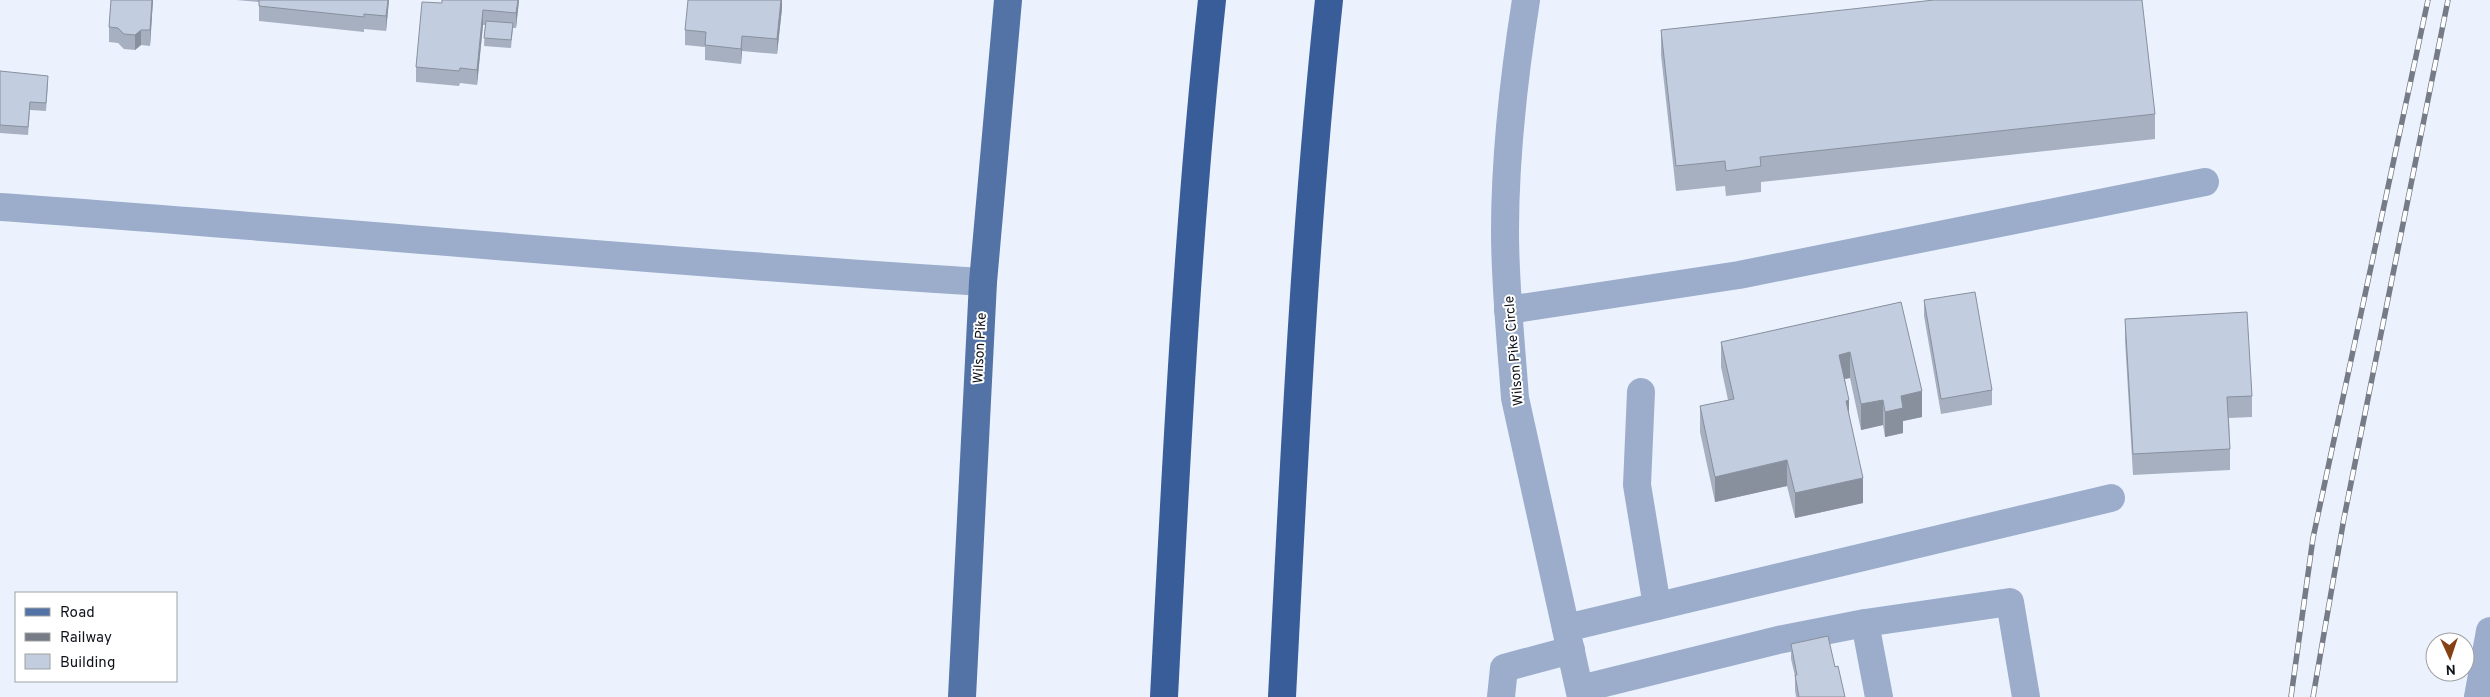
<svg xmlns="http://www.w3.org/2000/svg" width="2490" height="697" font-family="Overpass,sans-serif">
	<rect width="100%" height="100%" fill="#ebf2fe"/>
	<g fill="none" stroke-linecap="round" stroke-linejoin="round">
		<!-- minor -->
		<g stroke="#9badcb" stroke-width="28">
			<path d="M1526,0c-12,76 -21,154 -21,231 0,56 6,111 10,167l66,299"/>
			<path d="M0,207c328,23 655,55 983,75"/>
			<path d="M1508,310l231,-35 466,-93"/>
			<path d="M1641,392l-4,93 20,121"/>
			<path d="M1865,623l145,-21 16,95"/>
			<path d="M1566,628l545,-130"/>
			<path d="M1580,689l198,-49 87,-17 14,74"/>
			<path d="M1501,697l3,-29 67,-18"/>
			<path d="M2478,697l12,-66"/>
		</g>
		<!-- major -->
		<path stroke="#5373a7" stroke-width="28" d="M962,697l21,-415 25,-282"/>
		<!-- highway -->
		<g stroke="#395d99" stroke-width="28">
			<path d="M1164,697c12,-233 23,-465 48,-697"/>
			<path d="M1282,697c12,-233 22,-465 47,-697"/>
		</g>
		<!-- rail casing -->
		<g stroke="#767b85" stroke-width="5.5">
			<g id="rail">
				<path d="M2291,697l22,-159 115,-538"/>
				<path d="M2313,697l31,-179 104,-518"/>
			</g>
		</g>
		<!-- rail -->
		<use href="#rail" stroke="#fff" stroke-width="4" stroke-dasharray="11" stroke-linecap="butt"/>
	</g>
	<!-- wall -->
	<g fill="#a7b0c1">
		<path d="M111,0h42l-3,46 -9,-1 -6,5 -11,-1 -6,-6 -9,-1v-15z"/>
		<path d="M236,0h153l-3,31 -22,-2v3l-105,-11v-19z"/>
		<path d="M519,0l-3,28h-3l-2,20 -27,-2 1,-21h-2l-6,60 -17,-2 -1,3 -43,-4v-15l26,-64z"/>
		<path d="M782,0v8l-5,46 -35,-3 -1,13 -36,-4v-13l-20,-2v-15z"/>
		<path d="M1661,30l494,84v25l-394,43v10l-35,4 -1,-10 -49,5 -15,-136z"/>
		<path d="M0,71l48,13 -2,27 -16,-1 -2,25 -28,-2z"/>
		<path d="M1924,300l68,90v15l-51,9 -17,-98z"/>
		<path d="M1901,302l21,115 -19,4v12l-18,4 -2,-12 -22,5 -11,-52 -5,1 4,36 14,88 -68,15 -8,-32 -72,16 -15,-70v-26l28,-6 -7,-33v-25z"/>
		<path d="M2125,319l127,77v21l-23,1 1,31v21l-97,5 -8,-135z"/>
		<path d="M1791,644l44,23 10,30h-49l-1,-7v-14l-4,-17z"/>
	</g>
	<!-- shaded-wall -->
	<g fill="#88909d">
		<path d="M152,0h1l-3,46v-16z"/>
		<path d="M388,0h1l-3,31v-15z"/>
		<path d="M518,0h1l-3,28v-15z"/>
		<path d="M781,0h1v8l-5,46v-15z"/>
		<path d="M483,10v15l-6,60v-15z"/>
		<path d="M141,30v15l-6,5v-15z"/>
		<path d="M742,36v15l-1,13v-15z"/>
		<path d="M1850,352v26l-11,2v-25z"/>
		<path d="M1922,391v26l-19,4v12l-18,4v-25l16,-16z"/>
		<path d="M1849,400v25l-3,-24z"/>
		<path d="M1883,400v25l-22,5v-26z"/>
		<path d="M1787,460v26l-72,16v-25z"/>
		<path d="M1863,478v25l-68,15v-25z"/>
	</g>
	<!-- building -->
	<g fill="#c2cde0" stroke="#88909d">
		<path d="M111,0h41l-2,30h-9l-6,5 -11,-1 -6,-6 -9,-1z"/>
		<path d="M259,0h129l-2,16 -22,-2v3l-105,-11z"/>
		<path d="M442,0h76l-2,13 -33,-3 -6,60 -17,-2 -1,3 -43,-4 6,-65 20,1z"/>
		<path d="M688,0h93l-4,39 -35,-3 -1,13 -36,-4 1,-13 -21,-2z"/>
		<path d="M1934,0h208l13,114 -395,43 1,9 -35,5 -1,-10 -49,5 -15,-136z"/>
		<path d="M486,21l27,2 -2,17 -27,-2z"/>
		<path d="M0,71l48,5 -2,27 -16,-1 -2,25 -28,-2z"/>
		<path d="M1975,292l17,98 -51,9 -17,-99z"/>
		<path d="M1901,302l21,89 -21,5 2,12 -18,4 -2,-12 -22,4 -11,-52 -11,3 10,45 -3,1 17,77 -68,15 -8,-33 -72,17 -15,-71 34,-7 -13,-57z"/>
		<path d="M2247,312l5,84 -25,1 3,52 -97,5 -8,-135z"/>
		<path d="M1828,636l7,31 3,-1 7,31h-46l-4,-22h2l-6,-31z"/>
	</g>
	<g text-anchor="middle" stroke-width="4" stroke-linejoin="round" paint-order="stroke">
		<!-- street labels -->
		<g font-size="14" fill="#0f131a" stroke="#fff">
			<text transform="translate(979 348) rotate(-87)" y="5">Wilson Pike</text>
			<text transform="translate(1513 351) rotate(-95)" y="5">Wilson Pike Circle</text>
		</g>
	</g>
	<!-- legend -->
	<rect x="15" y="592" width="162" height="90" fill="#ffffff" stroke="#9fa1a3"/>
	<rect x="25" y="608" width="25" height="8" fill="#5373a7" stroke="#9fa1a3"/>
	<text x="60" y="617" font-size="15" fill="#0f131a">Road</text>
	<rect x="25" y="633" width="25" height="8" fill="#767b85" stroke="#9fa1a3"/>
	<text x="60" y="642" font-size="15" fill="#0f131a">Railway</text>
	<rect x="25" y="654" width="25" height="15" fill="#c2cde0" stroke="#9fa1a3"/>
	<text x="60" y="667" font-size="15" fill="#0f131a">Building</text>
	<!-- north arrow -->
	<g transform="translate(2450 657) rotate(177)"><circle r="24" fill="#ffffff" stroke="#9fa1a3"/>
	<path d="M0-4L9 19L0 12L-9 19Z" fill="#854114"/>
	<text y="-8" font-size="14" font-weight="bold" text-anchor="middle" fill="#0f131a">N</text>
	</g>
</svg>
